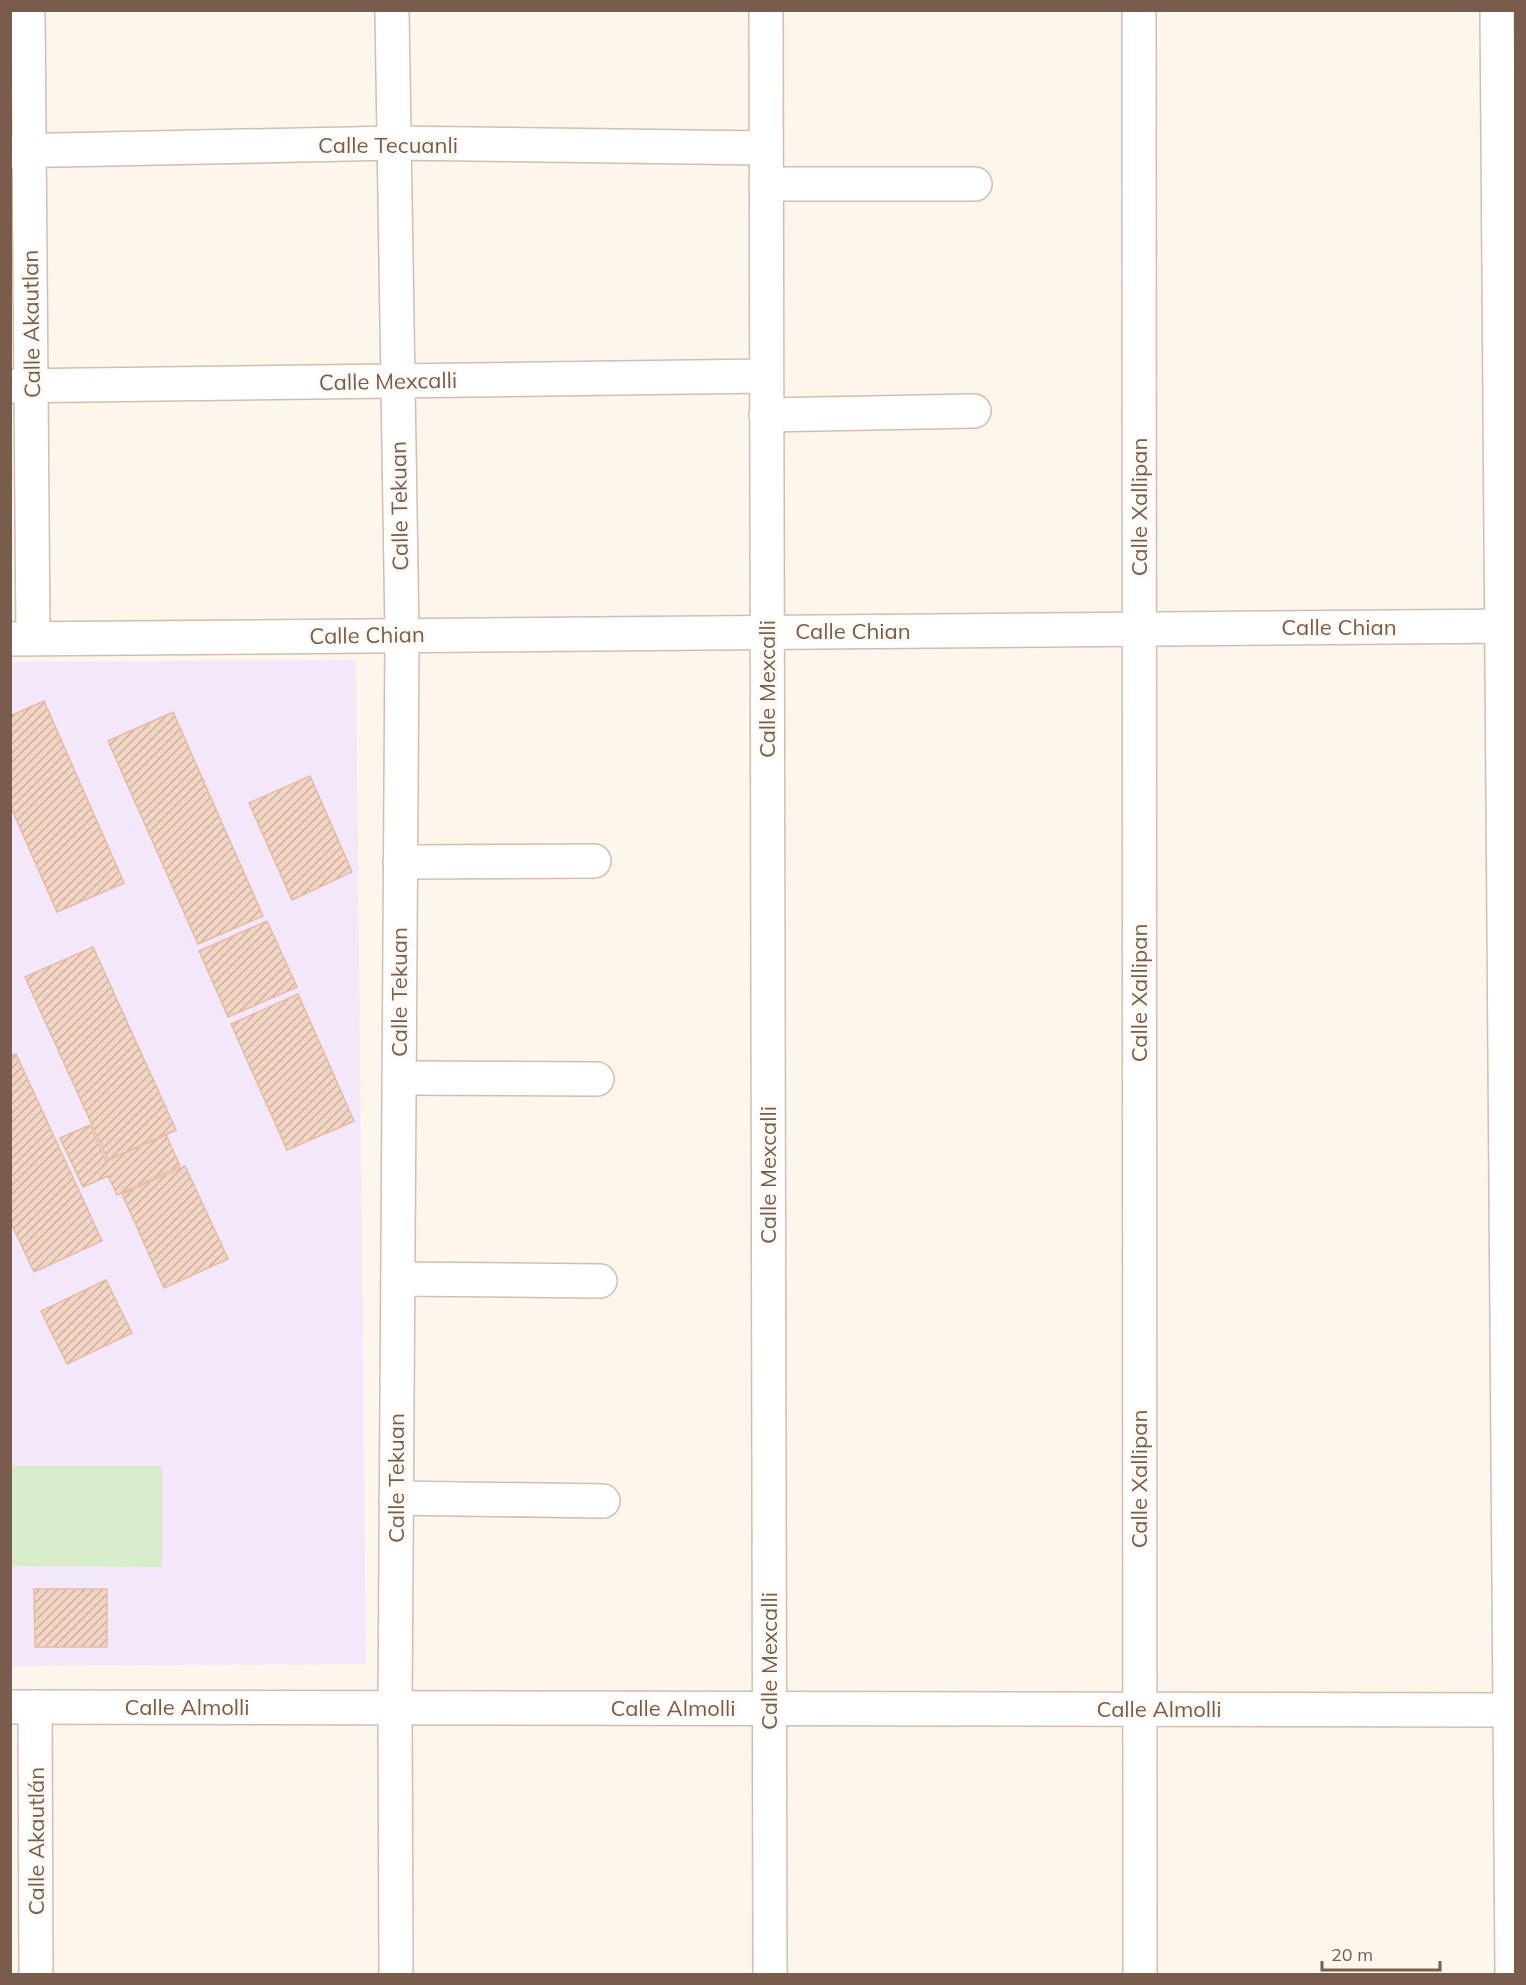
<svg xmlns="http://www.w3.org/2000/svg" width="1526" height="1985" font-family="Mulish,sans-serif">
	<defs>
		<pattern id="building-hatch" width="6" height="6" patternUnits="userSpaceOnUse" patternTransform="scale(1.5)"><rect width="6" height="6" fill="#f3d5c3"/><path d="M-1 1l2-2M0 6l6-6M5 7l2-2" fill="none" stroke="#cab0a1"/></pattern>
	</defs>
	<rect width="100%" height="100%" fill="#fdf6ec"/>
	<!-- education -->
	<path fill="#f3e8fa" d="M356,660l10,1004 -355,2 -1,-1004z"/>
	<!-- green -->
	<path fill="#d8ecc9" d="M11,1466h151v101l-151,-1z"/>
	<!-- building -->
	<g fill="url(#building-hatch)" stroke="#e6bba3" stroke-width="1.5">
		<path d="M44,701l80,182 -67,29 -47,-107v-89z"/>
		<path d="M173,712l90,204 -65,28 -90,-203z"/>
		<path d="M310,776l42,96 -60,28 -43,-97z"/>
		<path d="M267,921l30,66 -69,30 -29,-66z"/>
		<path d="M93,947l83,183 -68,30 -83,-183z"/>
		<path d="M298,994l56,127 -67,29 -56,-126z"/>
		<path d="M16,1054l86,187 -68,31 -24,-51v-165z"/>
		<path d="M90,1125l16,36 60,-26 14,31 -63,29 -9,-19 -25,11 -23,-49z"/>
		<path d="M185,1166l43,93 -64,29 -42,-94z"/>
		<path d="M106,1280l26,53 -65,31 -26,-53z"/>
		<path d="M34,1589h73v58h-72z"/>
	</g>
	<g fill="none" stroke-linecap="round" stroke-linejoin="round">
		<!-- minor casing -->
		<g stroke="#d1beb0" stroke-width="36">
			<g id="minor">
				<path d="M28,10l5,628"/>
				<path d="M392,10l10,625 -7,1073 1,266"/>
				<path d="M766,10l4,1964"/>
				<path d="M1139,10l1,1964"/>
				<path d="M1497,10l15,1964"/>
				<path d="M10,151l384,-8 372,5"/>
				<path d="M766,184h209"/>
				<path d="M10,386l756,-10"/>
				<path d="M766,415l208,-4"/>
				<path d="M10,639l1506,-13"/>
				<path d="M400,862l194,-1"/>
				<path d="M399,1078l198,1"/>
				<path d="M398,1279l202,2"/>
				<path d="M396,1498l207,3"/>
				<path d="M10,1707l1506,3"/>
				<path d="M35,1707l1,267"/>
			</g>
		</g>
		<!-- minor -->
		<use href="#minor" stroke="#fff" stroke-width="33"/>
	</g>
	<g text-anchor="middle" stroke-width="6" stroke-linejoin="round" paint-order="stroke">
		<!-- street labels -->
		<g font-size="22" fill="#7a5c4d" stroke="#fffaf3">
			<text x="388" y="153">Calle Tecuanli</text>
			<text transform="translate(31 324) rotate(-91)" y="8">Calle Akautlan</text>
			<text transform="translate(388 381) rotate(-1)" y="8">Calle Mexcalli</text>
			<text transform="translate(399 506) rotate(-91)" y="8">Calle Tekuan</text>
			<text transform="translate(1139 507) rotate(-90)" y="8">Calle Xallipan</text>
			<text x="1339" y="635">Calle Chian</text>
			<text x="853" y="639">Calle Chian</text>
			<text transform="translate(367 635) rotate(-1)" y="8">Calle Chian</text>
			<text transform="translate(767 689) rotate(-90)" y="8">Calle Mexcalli</text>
			<text transform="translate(399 992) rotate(-90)" y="8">Calle Tekuan</text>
			<text transform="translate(1139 993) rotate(-90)" y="8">Calle Xallipan</text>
			<text transform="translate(768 1175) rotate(-90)" y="8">Calle Mexcalli</text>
			<text transform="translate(396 1478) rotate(-90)" y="8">Calle Tekuan</text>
			<text transform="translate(1139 1479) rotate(-90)" y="8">Calle Xallipan</text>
			<text transform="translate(769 1661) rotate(-90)" y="8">Calle Mexcalli</text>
			<text x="187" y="1715">Calle Almolli</text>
			<text x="673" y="1716">Calle Almolli</text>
			<text x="1159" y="1717">Calle Almolli</text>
			<text transform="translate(36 1841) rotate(-90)" y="8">Calle Akautlán</text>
		</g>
	</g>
	<!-- border -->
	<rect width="1526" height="1985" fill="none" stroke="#7a5c4d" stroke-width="24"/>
	<!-- scale -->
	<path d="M1322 1961v9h118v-9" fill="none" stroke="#7a5c4d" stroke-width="3"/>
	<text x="1331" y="1961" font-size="18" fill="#7a5c4d" stroke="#fffaf3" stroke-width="4.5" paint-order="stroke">20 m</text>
</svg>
